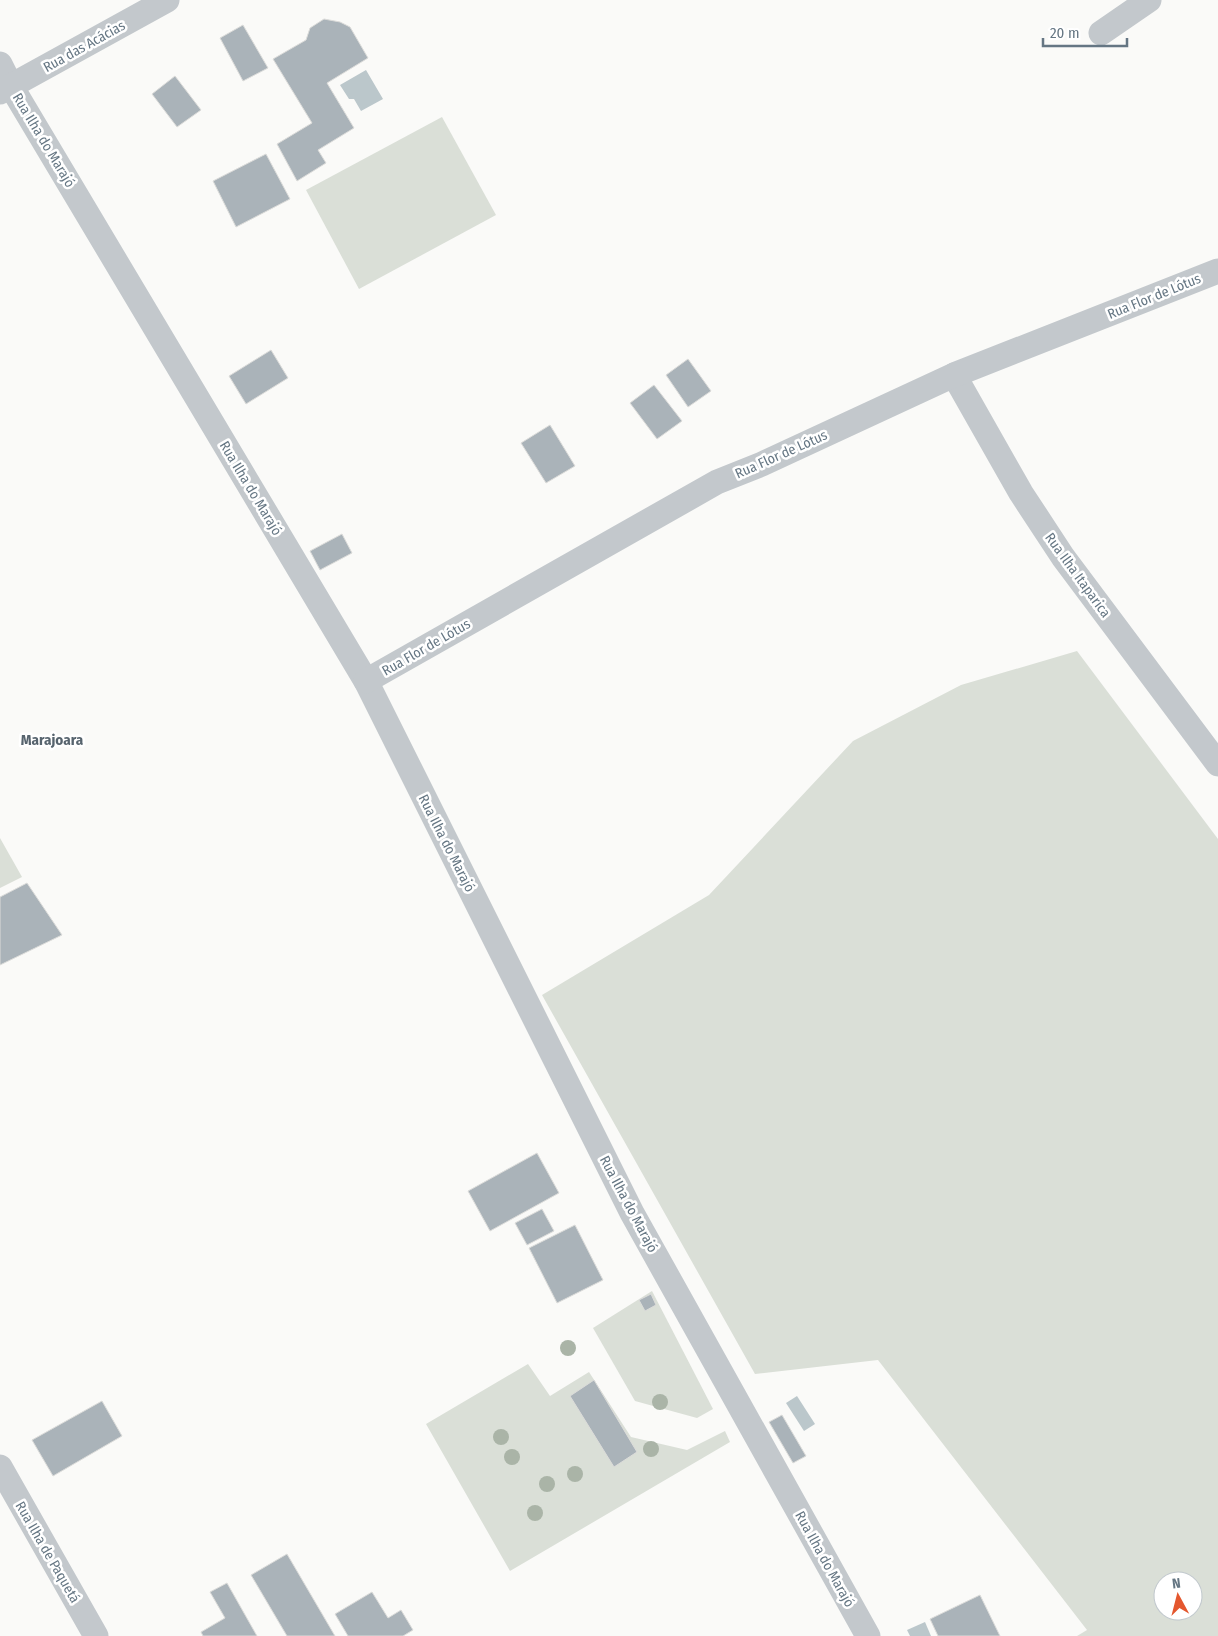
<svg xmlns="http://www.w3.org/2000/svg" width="1218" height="1636" font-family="'Fira Sans Condensed',sans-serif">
	<rect width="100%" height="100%" fill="#fafaf8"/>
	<!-- green -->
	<g fill="#dadfd7" fill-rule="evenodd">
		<path d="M442,117l54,98 -137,74 -53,-99z"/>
		<path d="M1077,651l141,188v797h-141l10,-6 -209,-270 -123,14 -213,-379 167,-100 144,-154 108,-56zM1163,1581h30v30h-30z"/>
		<path d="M0,838l22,39 -22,11z"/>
		<path d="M652,1291l61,118 -16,9 -62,-17 -42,-73z"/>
		<path d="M528,1364l22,32 39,-24 42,65 56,13 38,-19 5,11 -220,129 -84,-147z"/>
	</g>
	<!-- water -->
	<g fill="#bbc7cb">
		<path d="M366,70l17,29 -22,12 -7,-12h-5l-9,-14z"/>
		<path d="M797,1396l18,28 -11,7 -18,-28z"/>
		<path d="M925,1622l6,14h-21l-3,-6z"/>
	</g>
	<!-- building -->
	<g fill="#aab3b9" stroke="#dcdcda">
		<path d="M324,19l16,3 10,5 18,31 -41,25 27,45 -36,22 8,13 -29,18 -20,-37 35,-21 -39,-64 33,-19 4,-12z"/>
		<path d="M243,25l25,43 -25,13 -23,-43z"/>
		<path d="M175,76l26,34 -24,17 -25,-33z"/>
		<path d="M266,154l24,45 -54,28 -23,-46z"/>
		<path d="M271,350l17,28 -42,26 -17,-28z"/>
		<path d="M688,359l23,32 -23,16 -22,-32z"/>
		<path d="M654,385l28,36 -25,18 -27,-36z"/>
		<path d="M550,425l25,41 -29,17 -25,-40z"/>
		<path d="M342,534l10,19 -32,17 -10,-19z"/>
		<path d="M27,883l35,52 -62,30v-68z"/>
		<path d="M537,1153l22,40 -69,38 -22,-40z"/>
		<path d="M542,1209l12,22 -27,14 -12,-22z"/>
		<path d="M575,1225l28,55 -46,23 -28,-55z"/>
		<path d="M651,1294l5,11 -11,6 -6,-11z"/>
		<path d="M594,1380l43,72 -23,15 -44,-71z"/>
		<path d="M102,1401l20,35 -69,40 -21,-36z"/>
		<path d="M782,1415l24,41 -13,7 -24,-41z"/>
		<path d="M287,1554l48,82h-48l-36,-61z"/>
		<path d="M227,1583l30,53h-54l-2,-4 24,-14 -15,-26z"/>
		<path d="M372,1592l16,26 13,-8 12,20 -10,6h-55l-13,-22z"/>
		<path d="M980,1595l20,41h-62l-8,-17z"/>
	</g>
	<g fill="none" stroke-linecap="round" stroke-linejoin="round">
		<!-- street -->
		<g stroke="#c3c8cc" stroke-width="25">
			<path d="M1101,33l48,-33"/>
			<path d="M0,64l11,22 355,595 266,532 236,423"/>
			<path d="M0,92l167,-92"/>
			<path d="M954,375l67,118 42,64 155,207"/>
			<path d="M366,681l351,-199 45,-18 192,-89 264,-104"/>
			<path d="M0,1467l96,169"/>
		</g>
	</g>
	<!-- trees -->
	<g fill="#aab4a7">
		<circle cx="568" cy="1348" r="8"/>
		<circle cx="660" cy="1402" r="8"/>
		<circle cx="501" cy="1437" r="8"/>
		<circle cx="651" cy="1449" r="8"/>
		<circle cx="512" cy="1457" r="8"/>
		<circle cx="575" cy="1474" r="8"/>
		<circle cx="547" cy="1484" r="8"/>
		<circle cx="535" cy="1513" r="8"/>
	</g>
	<g text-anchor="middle" stroke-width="5" stroke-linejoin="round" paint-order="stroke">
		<!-- street labels -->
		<g font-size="14" fill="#657683" stroke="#fff">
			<text transform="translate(84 46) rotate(-29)" y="5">Rua das Acácias</text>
			<text transform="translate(44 140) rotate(59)" y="5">Rua Ilha do Marajó</text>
			<text transform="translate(1154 296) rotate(-22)" y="5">Rua Flor de Lótus</text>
			<text transform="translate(781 454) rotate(-24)" y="5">Rua Flor de Lótus</text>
			<text transform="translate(251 488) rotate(59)" y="5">Rua Ilha do Marajó</text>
			<text transform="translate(1078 575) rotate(54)" y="5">Rua Ilha Itaparica</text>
			<text transform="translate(426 647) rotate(-30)" y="5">Rua Flor de Lótus</text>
			<text transform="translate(447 843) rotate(63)" y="5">Rua Ilha do Marajó</text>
			<text transform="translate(629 1204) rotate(62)" y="5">Rua Ilha do Marajó</text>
			<text transform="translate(48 1552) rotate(60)" y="5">Rua Ilha de Paquetá</text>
			<text transform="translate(825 1559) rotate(61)" y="5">Rua Ilha do Marajó</text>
		</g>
		<!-- neighbourhood labels -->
		<g font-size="15" font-weight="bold" fill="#57646e" stroke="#fff">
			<text x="52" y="745">Marajoara</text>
		</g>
	</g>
	<!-- north arrow -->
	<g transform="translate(1178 1596) rotate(353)"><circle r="24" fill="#ffffff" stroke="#c1c8cd"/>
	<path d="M0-4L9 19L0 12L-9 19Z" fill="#e4572e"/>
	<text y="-8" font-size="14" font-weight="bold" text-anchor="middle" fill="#657683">N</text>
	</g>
	<!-- scale -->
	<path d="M1043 38v8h84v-8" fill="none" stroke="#657683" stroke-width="2.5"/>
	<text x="1050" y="38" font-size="15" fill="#657683" stroke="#ffffff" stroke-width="4" paint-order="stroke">20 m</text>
</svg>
